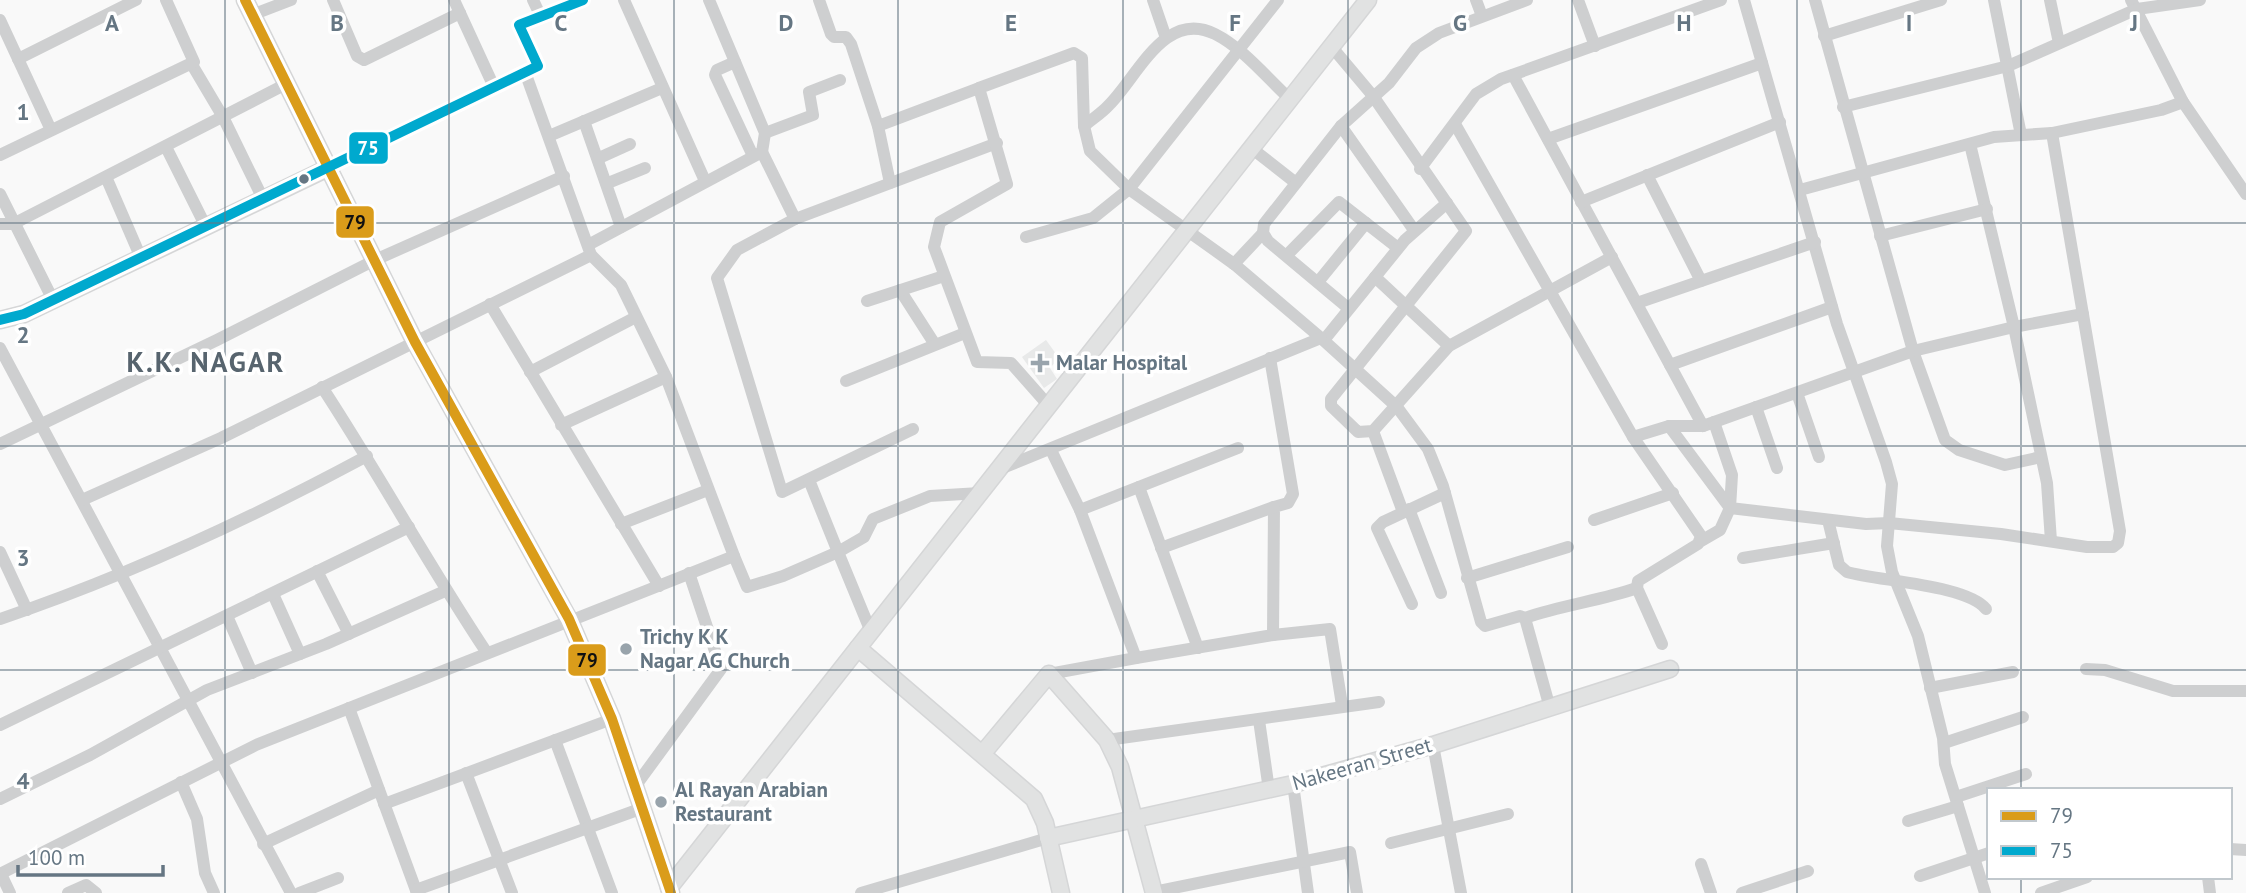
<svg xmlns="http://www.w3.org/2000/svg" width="2246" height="893" font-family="'PT Sans',sans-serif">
	<rect width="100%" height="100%" fill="#f9f9f9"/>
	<!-- built -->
	<path fill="#e8e9e9" d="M1046,340l13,18 -9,10 7,11 -13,9 -22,-31z"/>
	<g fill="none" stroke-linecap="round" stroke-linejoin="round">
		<!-- secondary casing -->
		<g stroke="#d5d6d7" stroke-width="19">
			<g id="secondary">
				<path d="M245,0l170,342 154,277 43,100 59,174"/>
				<path d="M0,320l24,-6 304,-146"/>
				<path d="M858,648l176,151 11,24 16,70"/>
				<path d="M983,753l66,-79 58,66 13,27 34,126"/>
				<path d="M1048,838l245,-54 140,-39 237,-76"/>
				<path d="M669,888l699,-888"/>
			</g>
		</g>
		<!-- street -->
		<g stroke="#cecfd0" stroke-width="12">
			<path d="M333,0l24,56 7,4 96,-47"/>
			<path d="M454,0l40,87"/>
			<path d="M533,0l8,17"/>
			<path d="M624,0l81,181"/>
			<path d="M709,0l56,133 -3,19"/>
			<path d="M819,0l12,34 3,3h12l5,7 27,82 12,57"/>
			<path d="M1153,0l13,38"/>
			<path d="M1476,0l6,16"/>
			<path d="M1578,0l17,46"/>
			<path d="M1744,0l93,324 49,138 6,22 -5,62 5,26 26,64 25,102 2,26 40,129"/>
			<path d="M1815,0l98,351 32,89 14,10 46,15 36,-8"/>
			<path d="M1994,0l27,135"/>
			<path d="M2050,0l9,43"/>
			<path d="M2131,0l52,102 63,92"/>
			<path d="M252,15l39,-15"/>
			<path d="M0,20l51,110"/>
			<path d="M1824,36l117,-36"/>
			<path d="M1331,46l42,50 93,135 -135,168v7l27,26 15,-1 76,-85 163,-89"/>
			<path d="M18,59l118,-59"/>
			<path d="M735,62l-18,8 -2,5 38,81"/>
			<path d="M191,63l32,54 40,82"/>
			<path d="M1513,75l190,351 210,-75 101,-24 69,-13"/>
			<path d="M1843,107l165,-41 129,-57 63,-9"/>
			<path d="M584,121l37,106"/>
			<path d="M1455,124l178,313 68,99 -3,8 -60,37 -1,7 25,56"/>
			<path d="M878,126l101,-38"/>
			<path d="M1084,126c8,-7 18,-13 25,-21 29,-29 56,-96 106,-71 28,14 52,44 74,64"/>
			<path d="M1341,126l73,104"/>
			<path d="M765,133l48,-18 -4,-23 31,-12"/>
			<path d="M549,136l113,-48"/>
			<path d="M1548,139l214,-76"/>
			<path d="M1970,144l44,183 33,156 4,58"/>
			<path d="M166,147l40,80"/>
			<path d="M1250,147l46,36"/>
			<path d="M0,155l194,-93 -28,-62"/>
			<path d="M599,158l31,-14"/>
			<path d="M328,168l210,-102 -19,-41 64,-25"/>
			<path d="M1420,169l56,-75 25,-15 220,-79"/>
			<path d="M1647,175l54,106"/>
			<path d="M106,177l35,81"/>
			<path d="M608,183l37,-15"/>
			<path d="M1800,190l194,-53 58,-4 109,-23 22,-8"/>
			<path d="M0,194l53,106"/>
			<path d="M1581,202l199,-80"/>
			<path d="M795,219l-58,31 -20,28 65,214 131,-63"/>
			<path d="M0,224h13l273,-140"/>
			<path d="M1880,236l107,-27"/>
			<path d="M1026,237l67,-19 36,-29 149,-189"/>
			<path d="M588,245l174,-93 33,67 202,-76"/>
			<path d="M591,255l30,30 45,92 68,179"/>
			<path d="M1287,255l52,-53 59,46"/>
			<path d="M1234,264l29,-31"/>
			<path d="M1375,277l74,69"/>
			<path d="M1318,282l48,-59"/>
			<path d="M900,290l34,53"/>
			<path d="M867,301l77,-25"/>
			<path d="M1637,303l178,-61"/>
			<path d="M490,304l169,282"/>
			<path d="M1348,308l-80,-67 -5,-8 1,-9 77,-98 48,-43 27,-35 23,-15 88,-33"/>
			<path d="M1324,340l81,-100 42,-37"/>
			<path d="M0,348l291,545"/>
			<path d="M1670,365l162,-58"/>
			<path d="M530,372l106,-55"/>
			<path d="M846,381l119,-48"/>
			<path d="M322,387c57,87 107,179 165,266"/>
			<path d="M1797,393l22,64"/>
			<path d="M1049,406l-38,-43 -34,-1 -43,-115 6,-25 67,-38 -28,-96 95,-35 8,5 2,68 6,25 39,38 105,75 87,74 76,69 31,42 15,37 38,136 4,4 35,-10 5,2 25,90"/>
			<path d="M1756,407l21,61"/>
			<path d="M1714,422l18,53 -2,33 136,16 23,-1 112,11 86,13h26l5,-4 2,-12 -68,-398"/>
			<path d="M561,425l105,-48"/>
			<path d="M1669,426l61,82 -10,22 -19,11"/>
			<path d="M1373,431l30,81"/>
			<path d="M1633,437l36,-11h34"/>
			<path d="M0,444l217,-104 158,-80 189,-84"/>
			<path d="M1051,450l29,60 56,148 137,-23 1,-128 14,-4 5,-9 -23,-136"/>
			<path d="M1000,469l321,-131"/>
			<path d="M809,480l29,72 26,-15 9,-18 57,-23 50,-3"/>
			<path d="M1139,487l59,161"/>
			<path d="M82,500l139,-62 370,-183 -66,-183"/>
			<path d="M1409,509l32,84"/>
			<path d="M1080,510l158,-62"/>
			<path d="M1594,520l79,-27"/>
			<path d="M1828,520l11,45 8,7c31,9 120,13 139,37"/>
			<path d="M621,524l87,-34"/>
			<path d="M1161,548l113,-41"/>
			<path d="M0,552l27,58"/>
			<path d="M1743,558l91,-15"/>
			<path d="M317,571l32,63"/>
			<path d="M1467,578l101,-31"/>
			<path d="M273,594l27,60"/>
			<path d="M1412,604l-35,-76 6,-6 62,-29"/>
			<path d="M227,616l25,57"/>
			<path d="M1525,618c37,-13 74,-17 112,-30"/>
			<path d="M0,619c127,-43 250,-100 367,-163"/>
			<path d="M1273,635l57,-6 12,76"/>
			<path d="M2086,669l19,1 68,21h73"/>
			<path d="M1049,674l87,-16"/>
			<path d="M1930,688l83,-16"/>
			<path d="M349,708l68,185"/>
			<path d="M1259,720l10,70"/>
			<path d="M0,725l409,-198"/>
			<path d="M555,740l57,153"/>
			<path d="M1107,740l272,-38"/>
			<path d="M1944,743l79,-26"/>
			<path d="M1433,745l28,148"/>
			<path d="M466,773l46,120"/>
			<path d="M181,782l16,37 8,54 9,20"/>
			<path d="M1293,784l15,109"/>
			<path d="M634,788l87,-119 -32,-96"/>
			<path d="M1956,797l70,-23"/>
			<path d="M0,799l90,-44 117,-65 119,-46 119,-53"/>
			<path d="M384,804l228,-85"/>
			<path d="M1908,821l50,-15"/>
			<path d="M1391,843l117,-29"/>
			<path d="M263,844l116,-54"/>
			<path d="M2230,849l16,1"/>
			<path d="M1701,864l10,29"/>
			<path d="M0,874l256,-129 478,-189 13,31 36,-11 55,-24 33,80"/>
			<path d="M1,874l9,19"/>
			<path d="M1920,876l69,-23"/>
			<path d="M2208,877l2,16"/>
			<path d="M416,890l224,-81"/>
			<path d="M1154,892l196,-40 7,41"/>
			<path d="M68,893l18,-8 10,8"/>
			<path d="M299,893l39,-15"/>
			<path d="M861,893l187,-55"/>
			<path d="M1742,893l66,-22"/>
			<path d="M2041,893l46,-16"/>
		</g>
		<!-- secondary -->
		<use href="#secondary" stroke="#e1e2e2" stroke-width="16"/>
		<!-- bus-1 casing -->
		<g stroke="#fff" stroke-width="16">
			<path id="bus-1" d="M245,0l170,342 154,277 43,100 59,174"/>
		</g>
		<!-- bus-2 casing -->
		<g stroke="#fff" stroke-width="16">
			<path id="bus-2" d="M0,320l24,-6 514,-248 -19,-41 64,-25"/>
		</g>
		<!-- bus-1 -->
		<use href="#bus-1" stroke="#da9c1a" stroke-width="10"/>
		<!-- bus-2 -->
		<use href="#bus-2" stroke="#00a9ce" stroke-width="10"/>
	</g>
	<!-- grid -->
	<path fill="none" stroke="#657683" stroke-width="2" stroke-opacity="0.55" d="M225,0v893M449,0v893M674,0v893M898,0v893M1123,0v893M1348,0v893M1572,0v893M1797,0v893M2021,0v790M0,223h2246M0,446h2246M0,670h2246M2021,877v16"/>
	<!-- markers -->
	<circle fill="#657683" stroke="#fff" stroke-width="2.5" cx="304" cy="179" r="6"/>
	<g fill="#99a4ac" stroke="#fff" stroke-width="2.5">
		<path d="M1036.5 352.5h7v7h7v7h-7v7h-7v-7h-7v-7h7z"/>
		<circle cx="626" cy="649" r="7"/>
		<circle cx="661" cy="802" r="7"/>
	</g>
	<g text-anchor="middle" stroke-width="7" stroke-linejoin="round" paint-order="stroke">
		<!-- poi labels -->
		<g font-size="21" font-weight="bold" fill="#657683" stroke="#fff" text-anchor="start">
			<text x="1056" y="370">Malar Hospital</text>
			<text x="640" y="644">Trichy K K<tspan x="640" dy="24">Nagar AG Church</tspan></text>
			<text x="675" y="797">Al Rayan Arabian<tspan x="675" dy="24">Restaurant</tspan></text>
		</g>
		<!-- street labels -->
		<g font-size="21" fill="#657683" stroke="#fff">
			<text transform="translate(1362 764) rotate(-16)" y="7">Nakeeran Street</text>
		</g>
		<!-- district labels -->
		<g font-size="28" font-weight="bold" letter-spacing="2" fill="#57646e" stroke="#fff">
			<text x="206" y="372">K.K. NAGAR</text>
		</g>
	</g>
	<g font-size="23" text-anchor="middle" font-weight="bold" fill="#657683" stroke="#fff" stroke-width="7" stroke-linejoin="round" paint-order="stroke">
		<text x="112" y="31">A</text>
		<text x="337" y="31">B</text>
		<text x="561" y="31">C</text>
		<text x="786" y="31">D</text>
		<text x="1011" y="31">E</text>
		<text x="1235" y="31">F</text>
		<text x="1460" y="31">G</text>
		<text x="1684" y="31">H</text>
		<text x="1909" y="31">I</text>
		<text x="2134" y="31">J</text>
		<text x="23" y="120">1</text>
		<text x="23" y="343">2</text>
		<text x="23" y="566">3</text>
		<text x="23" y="789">4</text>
	</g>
	<g stroke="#fff" stroke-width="2.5">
		<rect x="348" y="131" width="41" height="34" rx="7" fill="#00a9ce"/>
		<rect x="335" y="205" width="40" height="34" rx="7" fill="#da9c1a"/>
		<rect x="567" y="643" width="40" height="34" rx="7" fill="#da9c1a"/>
	</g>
	<g font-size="19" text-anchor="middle" font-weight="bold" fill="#fff">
		<text x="368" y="155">75</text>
	</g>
	<g font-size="19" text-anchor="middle" font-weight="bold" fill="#111">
		<text x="355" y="229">79</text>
		<text x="587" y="667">79</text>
	</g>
	<!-- legend -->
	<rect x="1987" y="788" width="245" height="91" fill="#ffffff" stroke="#c1c8cd" stroke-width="2"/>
	<rect x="2001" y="811" width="35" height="10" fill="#da9c1a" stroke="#c1c8cd" stroke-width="2"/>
	<text x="2050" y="823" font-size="21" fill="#657683">79</text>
	<rect x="2001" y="846" width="35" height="10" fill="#00a9ce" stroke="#c1c8cd" stroke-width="2"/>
	<text x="2050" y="858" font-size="21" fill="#657683">75</text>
	<!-- scale -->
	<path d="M18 865v10h145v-10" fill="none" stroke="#657683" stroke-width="3.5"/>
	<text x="28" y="865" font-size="21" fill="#657683" stroke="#ffffff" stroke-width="5" paint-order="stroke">100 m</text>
</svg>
